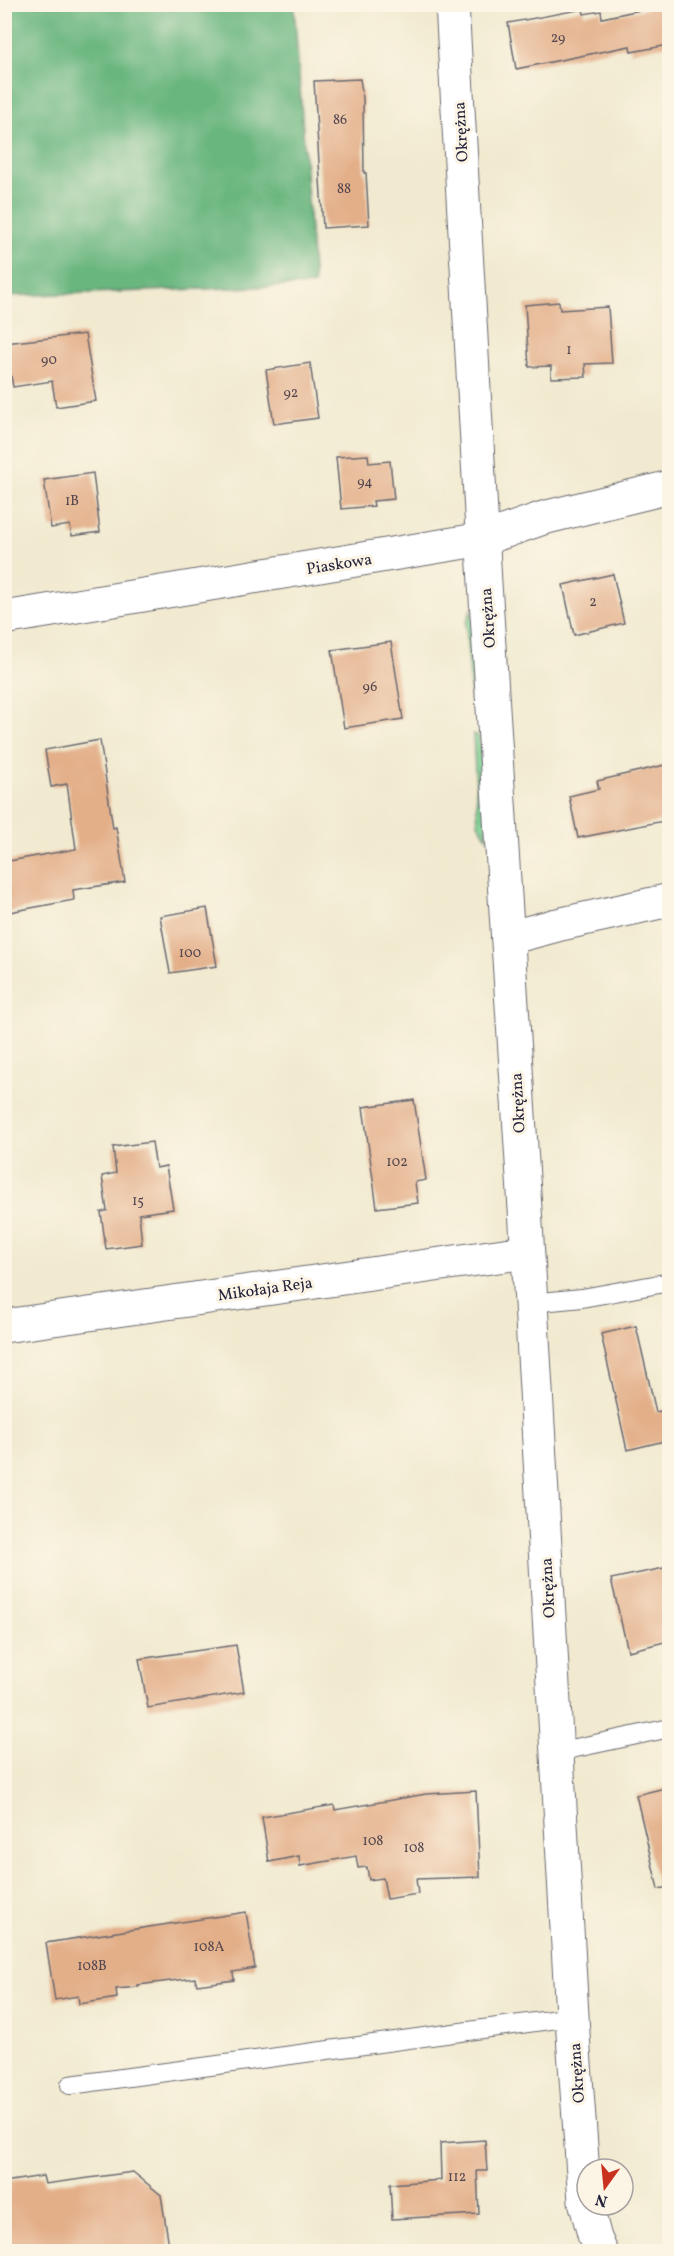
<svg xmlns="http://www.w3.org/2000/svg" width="674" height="2256" font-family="Vollkorn,serif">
	<rect width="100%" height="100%" fill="#fcf5e5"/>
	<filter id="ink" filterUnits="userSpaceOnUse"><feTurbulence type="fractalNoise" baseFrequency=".0167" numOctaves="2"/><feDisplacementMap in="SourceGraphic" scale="12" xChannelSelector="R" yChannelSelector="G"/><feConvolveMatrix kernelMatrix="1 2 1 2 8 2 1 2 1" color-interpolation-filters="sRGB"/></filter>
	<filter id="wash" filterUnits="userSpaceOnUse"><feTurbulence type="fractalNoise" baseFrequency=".008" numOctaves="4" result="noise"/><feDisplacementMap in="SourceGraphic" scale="24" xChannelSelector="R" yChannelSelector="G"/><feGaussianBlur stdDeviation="1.35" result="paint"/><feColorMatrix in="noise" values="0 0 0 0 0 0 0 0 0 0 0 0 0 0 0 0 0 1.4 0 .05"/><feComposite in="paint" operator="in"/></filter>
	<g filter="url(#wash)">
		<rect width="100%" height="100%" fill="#f1ead0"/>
		<!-- green -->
		<g fill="#82d496" stroke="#527b68" stroke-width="1.5">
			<path d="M472,608l5,95 -5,4 -6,-83z"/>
			<path d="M473,734l6,2 8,102 -9,-15z"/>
		</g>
		<!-- forest -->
		<path fill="#69b67f" stroke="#466c5d" stroke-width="1.5" d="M4,5h290l20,280 -309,11z"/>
		<g id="blocks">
			<!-- building -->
			<g fill="#e3af89">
				<path d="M669,4v41l-38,7 -1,-6 -114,23 -8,-46 75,-14 1,5 17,-3 1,7z"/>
				<path d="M360,79l3,19 1,75h2l3,52 -46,3 -9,-147z"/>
				<path d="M559,302l1,8 48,-3 4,56 -27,1 1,13 -35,1v-12l-22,1 -4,-62z"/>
				<path d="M85,334l11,67 -40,6 -4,-26 -39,6 -8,-44z"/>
				<path d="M310,363l8,55 -44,6 -8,-54z"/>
				<path d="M368,455l1,8 21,-2 4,38 -21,2 1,5 -33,3 -5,-52z"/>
				<path d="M93,473l7,59 -28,4 -2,-11 -19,3 -7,-48z"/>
				<path d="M613,574l11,49 -50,12 -11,-50z"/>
				<path d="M391,642l12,77 -59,9 -12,-78z"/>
				<path d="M100,740l13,88 3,-1 9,55 -52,8 1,10 -70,13v-51l72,-13 -9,-65 -16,3 -6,-37z"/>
				<path d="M669,764v56l-91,18 -9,-42 30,-7 -2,-8z"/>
				<path d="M207,908l10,58 -47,7 -10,-57z"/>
				<path d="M414,1100l12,80 -11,2 3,21 -41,5 -14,-101z"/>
				<path d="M152,1142l4,26 10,-2 7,43 -34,5 3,30 -36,5 -5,-37 6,-1 -5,-35 14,-3 -3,-26z"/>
				<path d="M636,1326l20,86 13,-3v31l-42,10 -26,-116z"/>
				<path d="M669,1567v74l-41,10 -17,-72z"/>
				<path d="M236,1645l8,47 -96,16 -9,-49z"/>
				<path d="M669,1787v100l-11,2 -22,-94z"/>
				<path d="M476,1791l4,86 -64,2 2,15 -31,5 -4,-21 -14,2 -2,-13 -9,1 -2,-12 -56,10 -1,-10 -30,6 -7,-45 72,-12 1,5 91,-16z"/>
				<path d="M246,1912l9,56 -22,4 1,8 -37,5 -2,-7 -57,7v2l-22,2 1,9 -38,6 -1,-8 -23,4 -9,-57z"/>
				<path d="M485,2140l2,31h-10l2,43 -87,5 -2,-35 51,-4 -1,-37z"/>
				<path d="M133,2172l28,23 9,57h-166v-70l39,-6 2,8z"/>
			</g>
		</g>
	</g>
	<g filter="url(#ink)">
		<use href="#blocks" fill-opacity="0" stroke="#6a686f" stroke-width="1.5"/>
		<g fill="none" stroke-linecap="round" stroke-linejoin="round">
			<!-- service casing -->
			<g stroke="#6a686f" stroke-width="20">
				<g id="service">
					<path d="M531,1303l51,-5 88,-16"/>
					<path d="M557,1752l113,-24"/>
					<path d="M70,2085l502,-68"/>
				</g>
			</g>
			<!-- minor casing -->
			<g stroke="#6a686f" stroke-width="35">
				<g id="minor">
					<path d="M452,4l33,579 46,720 43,747 11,151 10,37 6,14"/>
					<path d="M4,618l479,-79 60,-21 127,-31"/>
					<path d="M508,938l49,-13 113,-25"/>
					<path d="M4,1326l522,-74"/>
				</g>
			</g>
			<!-- service -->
			<use href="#service" stroke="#fff" stroke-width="18"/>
			<!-- minor -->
			<use href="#minor" stroke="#fff" stroke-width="33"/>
		</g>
	</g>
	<g text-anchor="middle" stroke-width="6" stroke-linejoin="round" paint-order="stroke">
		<!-- number labels -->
		<g font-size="14" fill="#52454e">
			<text x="558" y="42">29</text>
			<text x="340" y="124">86</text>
			<text x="344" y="193">88</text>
			<text x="569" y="354">1</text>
			<text x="49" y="364">90</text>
			<text x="291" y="397">92</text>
			<text x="365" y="486">94</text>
			<text x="72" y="505">1B</text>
			<text x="593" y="606">2</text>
			<text x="370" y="691">96</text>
			<text x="190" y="957">100</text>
			<text x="397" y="1166">102</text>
			<text x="138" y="1205">15</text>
			<text x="373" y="1845">108</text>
			<text x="414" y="1852">108</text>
			<text x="209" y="1951">108A</text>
			<text x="92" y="1970">108B</text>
			<text x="457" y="2181">112</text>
		</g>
		<!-- street labels -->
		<g font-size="16" fill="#22223b" stroke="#fcf5e5">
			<text transform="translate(460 132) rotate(-93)" y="6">Okrężna</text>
			<text transform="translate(339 563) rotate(-9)" y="6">Piaskowa</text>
			<text transform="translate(487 618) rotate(-94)" y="6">Okrężna</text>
			<text transform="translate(517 1103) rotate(-93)" y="6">Okrężna</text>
			<text transform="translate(265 1288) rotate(-8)" y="6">Mikołaja Reja</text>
			<text transform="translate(547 1588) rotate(-93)" y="6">Okrężna</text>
			<text transform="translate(576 2073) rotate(-94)" y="6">Okrężna</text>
		</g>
	</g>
	<!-- margin -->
	<rect width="674" height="2256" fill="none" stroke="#fcf5e5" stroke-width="24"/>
	<!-- north arrow -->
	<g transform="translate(605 2187) rotate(195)"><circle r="28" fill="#fcf5e5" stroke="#a5a1a1" stroke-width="1.5"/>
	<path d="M0-4.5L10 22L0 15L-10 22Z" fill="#c8321e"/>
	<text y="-9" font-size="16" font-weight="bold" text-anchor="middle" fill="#22223b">N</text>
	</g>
</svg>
